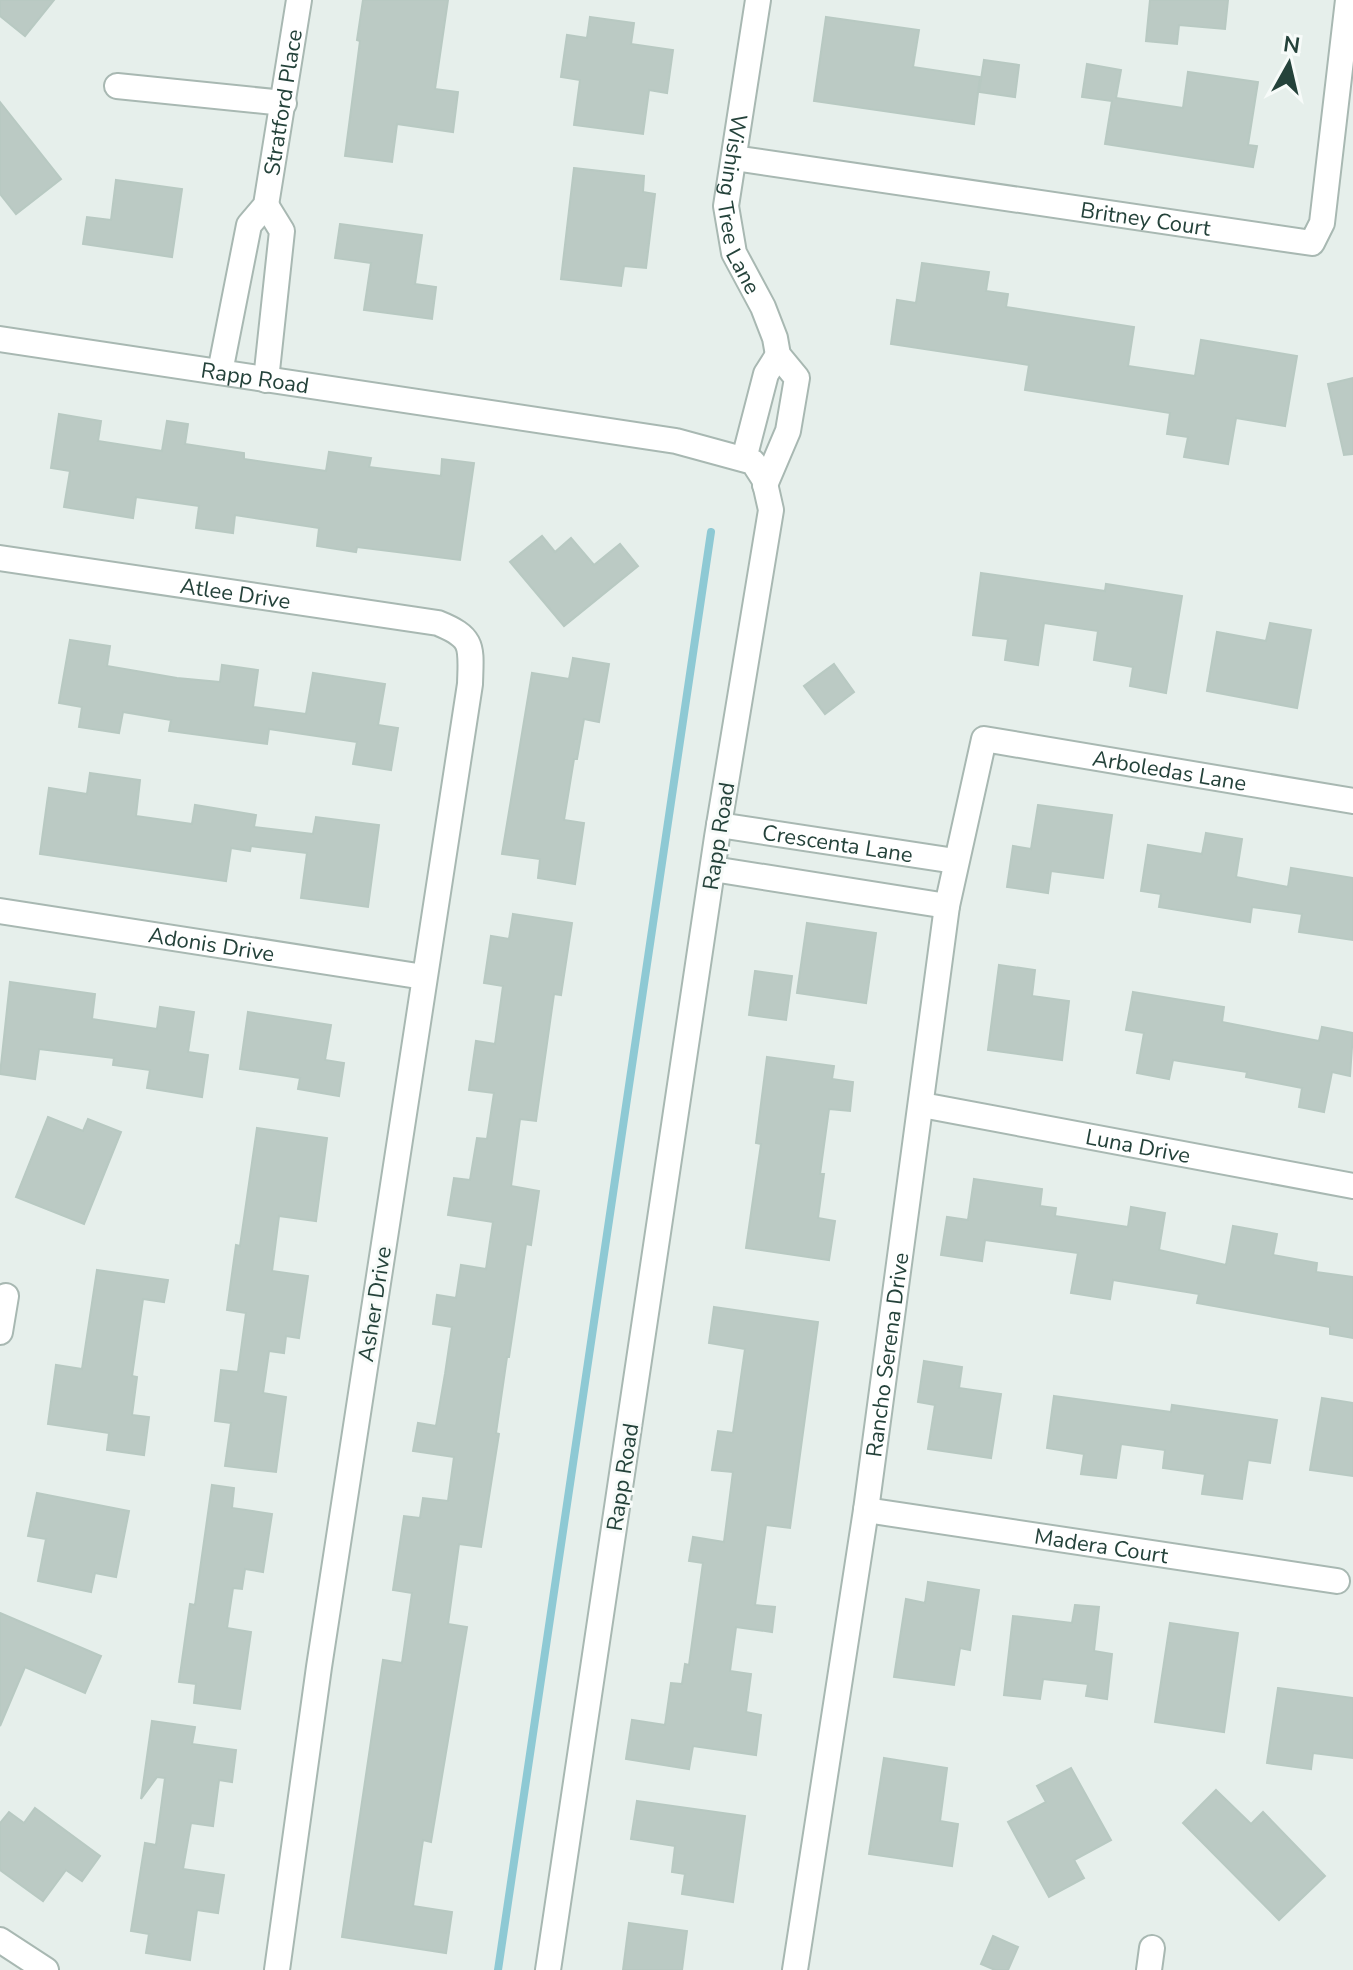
<svg xmlns="http://www.w3.org/2000/svg" width="1353" height="1970" font-family="'Nunito Sans',sans-serif">
	<rect width="100%" height="100%" fill="#e6efeb"/>
	<g fill="none" stroke-linecap="round" stroke-linejoin="round">
		<!-- stream -->
		<path stroke="#8ec9d4" stroke-width="8" d="M498,1970l213,-1438"/>
	</g>
	<!-- building -->
	<g fill="#bbcac4" stroke="#b8c9c2" stroke-width="2">
		<path d="M0,0h54l-29,36 -25,-20z"/>
		<path d="M363,0h85l-13,89 23,3 -5,40 -56,-8 -5,38 -47,-6 15,-115 -3,-1z"/>
		<path d="M1150,0h78l-3,29 -46,-4 -2,19 -31,-3z"/>
		<path d="M590,17l44,6 -3,21 42,6 -6,43 -18,-3 -6,44 -69,-9 6,-45 -19,-3 6,-42 20,3z"/>
		<path d="M826,17l93,13 -6,37 67,10 -6,47 -160,-23z"/>
		<path d="M984,60l35,5 -4,32 -36,-5z"/>
		<path d="M1087,64l34,6 -5,28 67,10 5,-36 70,10 -10,63 9,1 -4,21 -148,-23 7,-43 -30,-4z"/>
		<path d="M0,102l61,77 -45,35 -16,-20z"/>
		<path d="M574,168l70,8 -1,16 12,2 -9,74 -22,-2 -3,20 -60,-7z"/>
		<path d="M116,180l66,9 -10,68 -89,-13 4,-27 24,3z"/>
		<path d="M340,224l82,11 -7,49 21,3 -4,32 -68,-9 7,-47 -36,-5z"/>
		<path d="M922,263l67,9 -3,19 22,3 -2,13 128,20 -6,39 67,10 6,-36 96,16 -12,70 -49,-8 -8,46 -44,-7 4,-20 -21,-3 3,-21 -145,-23 4,-25 -138,-21 6,-44 19,3z"/>
		<path d="M1353,378v76l-9,1 -16,-71z"/>
		<path d="M59,414l42,7 -3,20 64,10 5,-30 21,3 -3,20 59,9v6l82,12 3,-19 42,6 -2,9 72,9 1,-17 32,4 -14,97 -103,-13 -1,5 -39,-6 2,-18 -84,-13 -2,18 -37,-5 3,-22 -63,-9 -3,21 -69,-11 6,-36 -19,-3z"/>
		<path d="M542,536l13,16 16,-14 23,27 26,-21 18,22 -74,60 -54,-64z"/>
		<path d="M981,573l124,18 1,-7 76,12 -16,97 -36,-7 3,-19 -39,-7 4,-29 -54,-8 -6,42 -33,-5 3,-21 -35,-4z"/>
		<path d="M1270,623l41,7 -14,78 -90,-17 10,-59 49,9z"/>
		<path d="M70,640l40,6 -3,20 70,12 43,4 2,-17 36,5 -5,37 53,7 7,-41 72,11 -7,41 20,3 -7,42 -38,-6 4,-22 -88,-13 -2,15 -98,-13 2,-11 -48,-8 -4,21 -40,-6 3,-20 -23,-4z"/>
		<path d="M573,658l36,6 -10,58 -15,-3 -7,40h-3l-10,61 20,3 -9,61 -37,-6 2,-19 -38,-5 30,-181 37,6z"/>
		<path d="M834,664l20,28 -29,22 -21,-28z"/>
		<path d="M90,773l50,7 -4,36 56,8 3,-19 61,10 -2,12 59,7 3,-17 63,8 -11,82 -67,-9 6,-45 -56,-7 -1,5 -19,-3 -5,33 -186,-27 9,-66 38,6z"/>
		<path d="M1038,805l74,10 -9,63 -52,-7 -3,22 -41,-6 6,-41 18,3z"/>
		<path d="M1206,833l36,6 -6,38 52,10 3,-19 62,10v62l-54,-8 3,-18 -50,-7 -2,15 -91,-15 2,-13 -20,-3 7,-46 54,9z"/>
		<path d="M513,914l59,9 -11,72 -7,-1 -18,127 -16,-2 -9,67 28,5 -8,54 -5,-1 -17,113h-2l-11,76 3,1 -18,113 -22,-3 -11,80 19,3 -36,215 -8,-2 -10,66 39,6 -6,41 -104,-16 41,-277 19,3 10,-70 -19,-3 11,-74 16,2 3,-20 25,3 6,-44 -41,-6 5,-28 18,3 9,-52 7,-47 -19,-3 4,-29 19,3 5,-33 25,4 7,-47 -45,-7 6,-37 16,2 7,-42 10,1 7,-46 -25,-3 7,-49 19,3 8,-58 -19,-3 7,-47 18,3z"/>
		<path d="M807,923l69,10 -10,70 -69,-10z"/>
		<path d="M999,965l36,5 -3,26 37,5 -7,59 -74,-10z"/>
		<path d="M755,971l37,5 -6,44 -37,-5z"/>
		<path d="M10,982l85,12 -3,25 65,10 3,-22 34,5 -6,40 20,3 -6,42 -55,-9 3,-18 -37,-5 1,-7 -75,-9 -4,30 -35,-5z"/>
		<path d="M1133,992l91,15 -2,15 97,19 3,-14 31,6 -3,43 -18,-4 -8,40 -25,-5 3,-19 -56,-11 1,-5 -74,-12 -4,19 -32,-6 7,-40 -18,-3z"/>
		<path d="M248,1012l83,13 -6,35 19,3 -5,33 -41,-7 2,-11 -60,-9z"/>
		<path d="M767,1057l67,9 -2,13 21,3 -3,29 -21,-2 -9,65h4l-6,44 17,3 -6,39 -83,-12 15,-104 -5,-1z"/>
		<path d="M48,1117l35,14 5,-12 33,13 -37,92 -68,-27z"/>
		<path d="M257,1128l70,10 -11,83 -37,-5 -7,55 36,5 -9,62 -13,-2 -2,17 -15,-2 -6,42 23,4 -10,75 -51,-6 6,-43 -16,-2 6,-51 17,2 8,-59 -19,-3 9,-65 4,1z"/>
		<path d="M974,1179l68,10 -2,17 16,2 -1,8 73,11 3,-20 34,6 -6,37 67,15 7,-39 44,8 -4,21 44,8 -1,9 37,5v61l-23,-4v-7l-133,-24 2,-9 -86,-14 -3,19 -39,-6 7,-40 -93,-13 -3,21 -41,-6 6,-38 21,3z"/>
		<path d="M97,1270l71,10 -4,22 -21,-3 -11,77 5,1 -5,38 17,2 -5,38 -37,-5 2,-17 -61,-9 8,-59 26,4z"/>
		<path d="M714,1307l104,15 -28,206 -24,-3 -11,80 20,2 -3,25 -36,-5 -6,44 21,3 -5,38 15,3 -5,40 -63,-9 -4,23 -63,-10 6,-39 33,5 6,-42 11,1 3,-20 4,1 14,-102 -14,-2 4,-24 31,5 9,-70 -21,-2 6,-39 15,2 12,-84 -36,-6z"/>
		<path d="M924,1361l38,6 -3,21 42,6 -10,64 -63,-9 7,-44 -17,-3z"/>
		<path d="M1054,1396l117,16 1,-7 105,15 -7,43 -22,-3 -6,39 -40,-5 3,-20 -42,-6 2,-18 -44,-6 -5,34 -35,-4 3,-20 -37,-6z"/>
		<path d="M1322,1398l31,5v73l-43,-6z"/>
		<path d="M212,1485l22,3 -2,20 40,6 -9,58 -18,-3 -3,20 -9,-1 -6,40 24,4 -11,77 -46,-6 2,-19 -17,-2 11,-78 5,1z"/>
		<path d="M37,1493l92,18 -13,66 -21,-4 -4,19 -53,-11 8,-42 -18,-3z"/>
		<path d="M928,1582l51,8 -9,60 -10,-2 -6,37 -60,-8 12,-78 19,4z"/>
		<path d="M1075,1605l24,2 -5,44 18,3 -5,45 -21,-3 2,-12 -45,-5 -3,20 -36,-4 9,-79 59,7z"/>
		<path d="M0,1613l101,43 -16,37 -60,-26 -25,59z"/>
		<path d="M1170,1623l68,10 -14,99 -69,-10z"/>
		<path d="M1278,1688l75,10v60l-40,-5 -2,16 -44,-6z"/>
		<path d="M152,1721l43,6 -3,17 44,6 -4,32 -13,-2 -6,46 -22,-3 -8,46 41,6 -6,38 -21,-3 -7,50 -44,-7 3,-19 -18,-3 14,-88 11,2 9,-67 -8,-1 -16,22z"/>
		<path d="M884,1758l63,10 -7,53 18,3 -6,42 -83,-12z"/>
		<path d="M1071,1768l40,72 -37,20 10,18 -35,19 -41,-75 38,-20 -9,-16z"/>
		<path d="M1216,1790l35,34 12,-12 62,64 -46,44 -96,-97z"/>
		<path d="M637,1801l108,15 -12,86 -51,-8 3,-20 -13,-2 3,-26 -44,-7z"/>
		<path d="M35,1808l65,48 -18,25 -16,-11 -23,31 -43,-31v-47l9,-11 15,11z"/>
		<path d="M629,1923l58,8 -5,39h-59z"/>
		<path d="M993,1936l25,11 -10,23h-13l-14,-6z"/>
	</g>
	<g fill="none" stroke-linecap="round" stroke-linejoin="round">
		<!-- minor casing -->
		<g stroke="#a8b8b2" stroke-width="28">
			<g id="minor">
				<path id="s1" d="M758,0l-32,206 8,47 29,54 12,31 3,17 19,23 -9,53 -23,54"/>
				<path d="M117,86l167,17"/>
				<path id="s2" d="M734,158l578,85 10,-20 26,-223"/>
				<path id="s3" d="M0,339l676,102 77,21 11,17 7,31 -54,327 -169,1133"/>
				<path id="s4" d="M220,372l29,-147 17,-20 33,-205"/>
				<path d="M266,380l16,-149 -16,-26"/>
				<path d="M744,459l22,-85 12,-19"/>
				<path id="s5" d="M0,558l438,65c37,15 33,24 32,61l-151,983 -42,303"/>
				<path id="s6" d="M719,825l236,36"/>
				<path d="M713,869l234,37"/>
				<path id="s7" d="M0,911l424,66"/>
				<path id="s8" d="M922,1105l431,81"/>
				<path d="M0,1332l6,-36"/>
				<path id="s9" d="M866,1510l471,71"/>
				<path d="M0,1940l46,30"/>
				<path id="s10" d="M795,1970l71,-460 81,-604 37,-167 369,62"/>
				<path d="M1149,1970l3,-22"/>
			</g>
		</g>
		<!-- minor -->
		<use href="#minor" stroke="#fff" stroke-width="24"/>
	</g>
	<g text-anchor="middle" stroke-width="6" stroke-linejoin="round" paint-order="stroke">
		<!-- street labels -->
		<g font-size="22" fill="#24423a" stroke="#f7fbf9">
			<text dy="8" stroke="none"><textPath href="#s4" startOffset="280">Stratford Place</textPath></text>
			<text dy="8" stroke="none"><textPath href="#s1" startOffset="208">Wishing Tree Lane</textPath></text>
			<text dy="8" stroke="none"><textPath href="#s2" startOffset="416">Britney Court</textPath></text>
			<text dy="8" stroke="none"><textPath href="#s3" startOffset="258">Rapp Road</textPath></text>
			<text dy="8" stroke="none"><textPath href="#s5" startOffset="238">Atlee Drive</textPath></text>
			<text dy="8" stroke="none"><textPath href="#s10" startOffset="1434">Arboledas Lane</textPath></text>
			<text transform="translate(718 836) rotate(-81)" y="8">Rapp Road</text>
			<text dy="8" stroke="none"><textPath href="#s6" startOffset="120">Crescenta Lane</textPath></text>
			<text dy="8" stroke="none"><textPath href="#s7" startOffset="214">Adonis Drive</textPath></text>
			<text dy="8" stroke="none"><textPath href="#s8" startOffset="220">Luna Drive</textPath></text>
			<text transform="translate(374 1304) rotate(-81)" y="8">Asher Drive</text>
			<text dy="8" stroke="none"><textPath href="#s10" startOffset="622">Rancho Serena Drive</textPath></text>
			<text transform="translate(622 1477) rotate(-81)" y="8">Rapp Road</text>
			<text dy="8" stroke="none"><textPath href="#s9" startOffset="238">Madera Court</textPath></text>
		</g>
	</g>
	<!-- north arrow -->
	<g transform="translate(1289 64) rotate(8)" stroke="#f7fbf9" stroke-width="6" paint-order="stroke">
	<path d="M0-6L14 30L0 20L-14 30Z" fill="#24423a"/>
	<text y="-12" font-size="22" font-weight="bold" text-anchor="middle" fill="#24423a">N</text>
	</g>
</svg>
